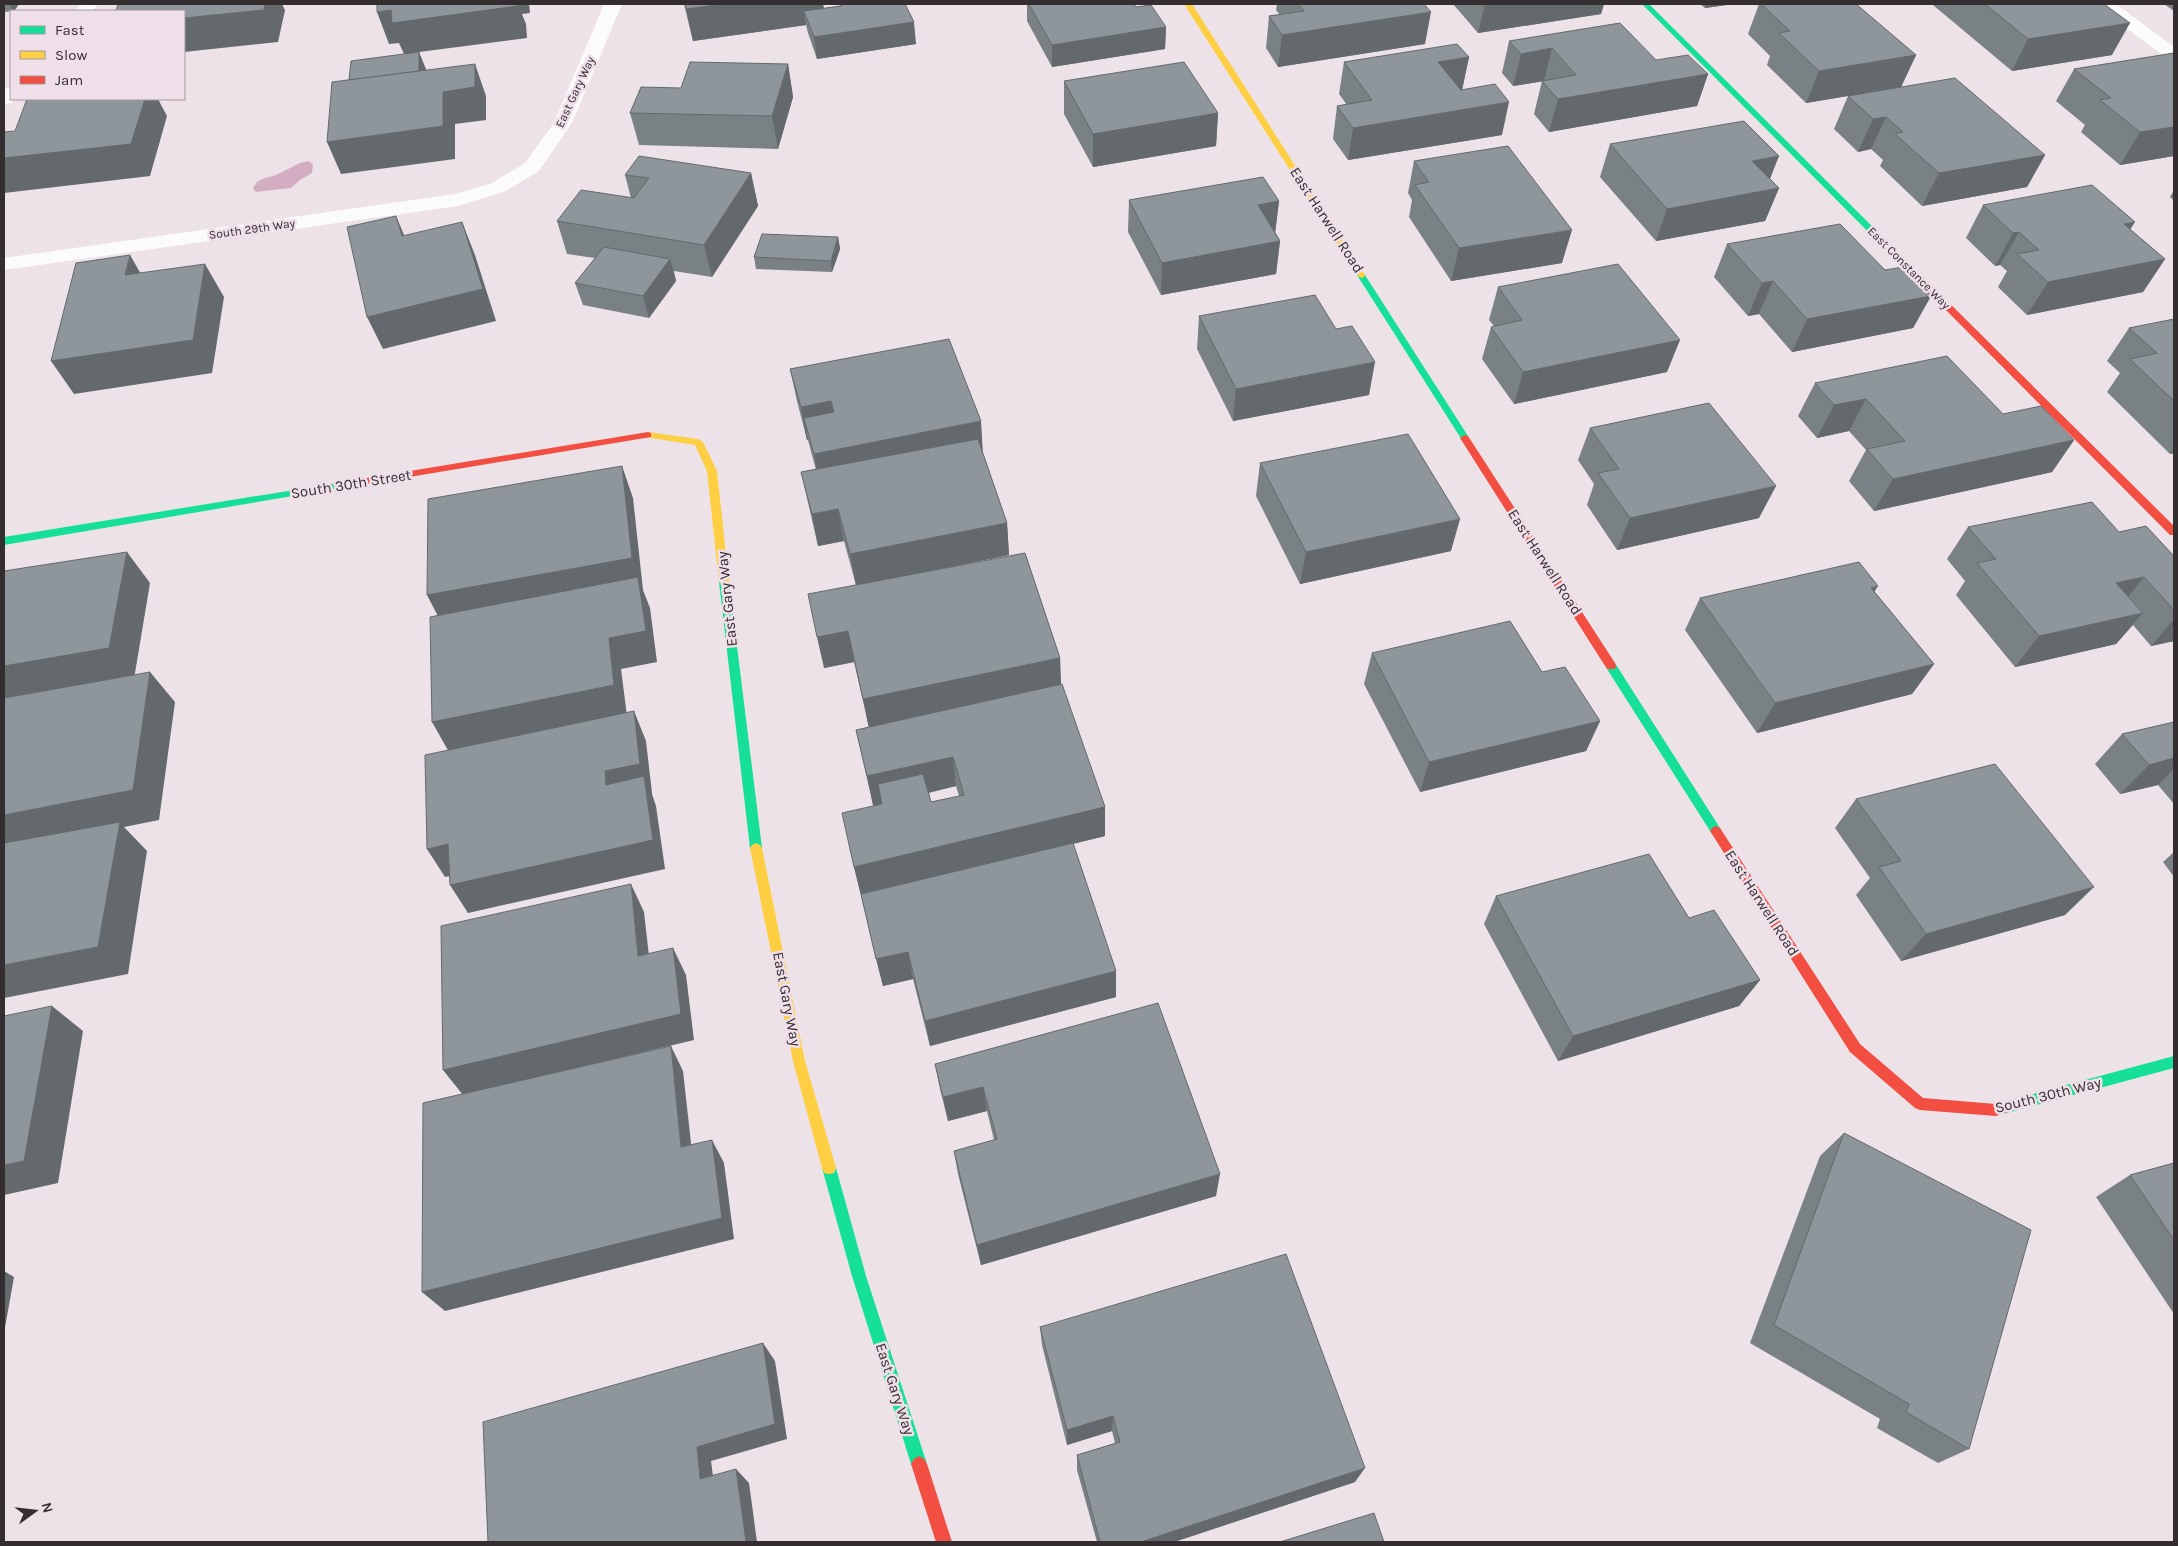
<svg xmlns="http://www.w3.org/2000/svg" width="2178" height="1546" font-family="Karla,sans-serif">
	<rect width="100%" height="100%" fill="#ece2e7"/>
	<!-- water -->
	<path fill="#d3aec3" d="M309,161l4,4 -1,8 -12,7 -9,8 -35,4 -3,-4 4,-6 5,-3 14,-4 24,-12z"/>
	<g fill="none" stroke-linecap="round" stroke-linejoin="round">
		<!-- street -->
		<g fill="#fcfbfb" fill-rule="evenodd">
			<path d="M80,4h18l-5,7h-17z"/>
			<path d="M604,4h18l-50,119 -33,48 -33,20 -48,15 -454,64v-12l451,-64 37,-11 33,-20 29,-40z"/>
			<path d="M2097,4h19l58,43v13l-6,-1 -69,-51z"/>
			<path d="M11,87v12h4l-4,4 -7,1v-15z"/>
		</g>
		<!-- fast -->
		<g fill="#16e098" fill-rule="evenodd">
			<path d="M1642,4h7l275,274v4h-6z"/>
			<path d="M1361,272l4,3 103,161v4h-6l-105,-165z"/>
			<path d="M343,482l3,1 2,2 -2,2 -342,58v-8z"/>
			<path d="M724,578l5,4 33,266 -2,3 -4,2 -4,-2 -2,-3 -31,-266z"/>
			<path d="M1611,662l4,1 105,165 2,3 -2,3 -4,2 -4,-2 -105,-165 -1,-3 1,-3z"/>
			<path d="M2174,1056v12l-171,46 -5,-2 -2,-4 2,-4 5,-2z"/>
			<path d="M829,1162l5,1 2,5 30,108 61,188 -3,5 -5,3 -5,-3 -3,-5 -59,-188 -30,-108 2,-5z"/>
		</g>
		<!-- slow -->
		<g fill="#ffcf43" fill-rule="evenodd">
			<path d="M1184,4h8l173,271 -1,2 -3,1 -4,-3z"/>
			<path d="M648,432l50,7 5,3 14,29 12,111 -1,3 -4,1 -5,-4 -12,-111 -12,-26 -50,-8v-4z"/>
			<path d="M756,843l4,2 2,3 43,213 31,107 -2,5 -5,1 -5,-1 -2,-5 -29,-107 -43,-213 2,-3z"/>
		</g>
		<!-- jam -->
		<g fill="#f24e42" fill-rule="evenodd">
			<path d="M1921,277l3,1 250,248v9h-4l-252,-253v-4z"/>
			<path d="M648,432l3,1v4l-308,51 -5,-3 5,-3z"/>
			<path d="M1465,435l3,1 147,227 1,3 -1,3h-8l-147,-231z"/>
			<path d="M1716,826l4,2 140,216 63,54 73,6 7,-2 5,2 2,4 -2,4 -12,4 -76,-6 -5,-2 -65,-56 -138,-218 -2,-3 2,-3z"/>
			<path d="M919,1456l5,3 3,5 25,78h-16l-25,-78 3,-5z"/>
		</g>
	</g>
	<!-- wall -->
	<g fill="#7a8185" fill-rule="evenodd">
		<path d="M4,4h15l-5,7 -10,1z"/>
		<path d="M684,4h139l1,4 16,-2 -1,-2h66l11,40 -99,15 -9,-26 -2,-8 -113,16z"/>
		<path d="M1027,4h107l2,3 30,20 -1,22 -113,18 -25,-46z"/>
		<path d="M1277,4h147l1,40 -147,23 -12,-19 3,-32 11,-1 -4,-5z"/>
		<path d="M1453,4h151l-3,10 -123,19z"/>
		<path d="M1700,4h34l-29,4z"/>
		<path d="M1759,4h97l60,51 -15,32 144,68 -18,32 -105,19 -42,-40 3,-6 -12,-11 -13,3 -24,-23 14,-33 42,-7 -84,14 -39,-38 3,-9 -22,-22z"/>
		<path d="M1934,4h170l8,51 -100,16 -79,-66z"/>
		<path d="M2164,4h10v7z"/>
		<path d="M1509,41l147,19 52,14 -11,32 -148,26 -15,-18 8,-33h2l-31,5 -11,-13z"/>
		<path d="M2174,53v103l-54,9 -39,-33 4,-7 -29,-24 18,-32z"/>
		<path d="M1469,57l-7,33 40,45 -154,25 -15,-21 4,-33 10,-1 -8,-11 5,-32z"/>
		<path d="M788,64l5,33 -15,52 -139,-4 -9,-32z"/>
		<path d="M1064,81l154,32 -2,33 -123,21 -29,-53z"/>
		<path d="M1610,144l160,35 9,9 -14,33 -109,20 -56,-64z"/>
		<path d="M1414,161l148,102 -111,18 -42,-64 3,-17 -4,-7z"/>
		<path d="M751,173l7,33 -46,71 -38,-6 2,10 -27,37 -66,-13 -8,-22 20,-25 -28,-4 -10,-33 74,-23 -6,-23z"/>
		<path d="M2174,190v11l-4,-4z"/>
		<path d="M1129,200l150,1 -4,31 5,9 -4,33 -115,21 -33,-63z"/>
		<path d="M1983,205l147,25 35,29 -22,33 -116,23 -29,-28 9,-16 -7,-6 -5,1 -29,-28z"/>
		<path d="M838,237l2,12 -8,23 -76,-3 -2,-12z"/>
		<path d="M1727,244l158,26 46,26 -18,32 -121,24 -33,-38 -11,2 -34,-39z"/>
		<path d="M1498,287l169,85 -153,32 -32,-45 9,-32 3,-1 -5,-6z"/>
		<path d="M1199,316l170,79 -136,26 -36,-72z"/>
		<path d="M2174,319v134l-4,1 -63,-62 13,-19 -13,-12 22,-33z"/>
		<path d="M790,369l193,85 24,69 2,32 -124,25 175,78 1,26 44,123v29l-32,8 43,153 -186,49 -17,-67 -30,7 -29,-119 19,-62 -17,-75 13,-3 -15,-65 -30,6 32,-83 -12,-44 -26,5 -17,-74 15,-2 -8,-30h-1l-10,-39zM956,786l3,10 -28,6 -2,-9z"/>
		<path d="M1815,383l188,31 71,26 -22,32 -178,39 -25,-30 17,-31 -17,-19 -32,7 -19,-22z"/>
		<path d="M1590,428l169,90 -142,32 -30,-45 7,-21 -16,-24z"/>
		<path d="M1260,463l191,88 -151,33 -44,-88z"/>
		<path d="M1968,527l151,5 55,24v85l-23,5 -18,-21 -17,19 -101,23 -59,-72 9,-14 -18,-22z"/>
		<path d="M1875,592l59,72 -22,30 -155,39 -72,-103 15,-32z"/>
		<path d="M1372,653l170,19 58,49 -14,30 -166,41 -56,-108z"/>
		<path d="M2174,722v82l-16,-19 -38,9 -25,-30 27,-30z"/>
		<path d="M1856,799l209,116 -164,46 -45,-66 14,-17 -35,-50z"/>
		<path d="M2174,852v25l-11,-15z"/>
		<path d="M1496,896l193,22 71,62 -21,26 -181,55 -74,-137z"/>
		<path d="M935,1064l281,132 -235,69 -23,-91 -4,-23 40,-11 -7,-29 -39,10 -8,-32z"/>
		<path d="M1844,1133l125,316 -31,14 -61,-35 3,-9 -130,-76 70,-187z"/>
		<path d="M2174,1163v151l-78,-117 34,-22z"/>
		<path d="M1040,1327l315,155 -181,60h-77l-20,-72v-15l38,-12 -3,-12 -45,14 -25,-100z"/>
	</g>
	<!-- shaded-wall -->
	<g fill="#63696c">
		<path d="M9,4h10l-5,7h-1z"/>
		<path d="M265,4h17l3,6 -7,32 -94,10v-34z"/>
		<path d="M493,4h36l1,9 -8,1 4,10 1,14 -108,14 9,22 -1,23 -23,-43 -5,-11 -10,1 -12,-32 14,-2z"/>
		<path d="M724,4h99l3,19 -22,-12 2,14 -113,16 -7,-32z"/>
		<path d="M1485,4h119l-3,10 -123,19z"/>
		<path d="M1706,4h28l-29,4z"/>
		<path d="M1431,12l-6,32 -147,23 4,-32z"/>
		<path d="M914,22l2,22 -99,15 -3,-22z"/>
		<path d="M2130,23l-18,32 -100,16 16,-32z"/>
		<path d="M1166,27l-1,22 -113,18v-22z"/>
		<path d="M1552,48l-8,33 -31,5 8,-32z"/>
		<path d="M1916,55l-15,32 -95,16 13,-32z"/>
		<path d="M1469,57l-7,33 -30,4 6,-32z"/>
		<path d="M475,64l11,32v24l-31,4v35l-114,15 -14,-32 116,-50z"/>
		<path d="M788,64l5,33 -15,52 -6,-33z"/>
		<path d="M1708,74l-11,32 -148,26 9,-33z"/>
		<path d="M145,99h13l9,17 -17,60 -146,17v-35z"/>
		<path d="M1509,102l-7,33 -154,25 5,-32z"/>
		<path d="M1218,113l-2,33 -123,21v-33z"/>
		<path d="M1886,117l-15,32 -13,3 15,-33z"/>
		<path d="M2174,127v29l-54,9 20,-33z"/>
		<path d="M2045,155l-18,32 -105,19 17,-33z"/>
		<path d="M1779,156l-13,33 -14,-28z"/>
		<path d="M751,173l7,33 -46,71 -8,-32z"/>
		<path d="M1779,188l-14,33 -109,20 11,-32z"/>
		<path d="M1279,201l-4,33 -17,-29z"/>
		<path d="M396,216l14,33 -8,-13z"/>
		<path d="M462,222l13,33 21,66 -113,28 -16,-32z"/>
		<path d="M2135,222l-21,33 10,-31z"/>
		<path d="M1572,230l-10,33 -111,18 8,-33z"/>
		<path d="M2019,232l-19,33 -5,1 18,-33z"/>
		<path d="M838,237l2,12 -8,23 -1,-11z"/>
		<path d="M1280,241l-4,33 -115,21 1,-32z"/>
		<path d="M130,255l19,33 -24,-13z"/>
		<path d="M670,259l6,22 -27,37 -6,-22z"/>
		<path d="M2165,259l-22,33 -116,23 21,-33z"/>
		<path d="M205,264l19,33 -12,76 -138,21 -23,-33z"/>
		<path d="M1773,281l-14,33 -11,2 14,-33z"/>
		<path d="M1931,296l-18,32 -121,24 15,-33z"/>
		<path d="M1680,340l-13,32 -153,32 9,-32z"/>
		<path d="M1375,362l-6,33 -136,26 3,-32z"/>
		<path d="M1866,399l-17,32 -32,7 17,-33z"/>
		<path d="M831,401l6,33 -33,-16 4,22h-1l-6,-33z"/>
		<path d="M981,421l2,33 -163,33 -6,-33z"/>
		<path d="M2074,440l-22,32 -178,39 19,-32z"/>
		<path d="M2174,449v4l-4,1z"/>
		<path d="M622,466l11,32 10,92 7,18 7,54 -36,7 6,47 -178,36 -17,-30 11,-96 -16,-31z"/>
		<path d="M1776,486l-17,32 -142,32 13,-32z"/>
		<path d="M838,509l6,32 -26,5 -6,-32z"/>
		<path d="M1460,519l-9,32 -151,33 6,-32z"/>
		<path d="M1007,523l2,32 -153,31 -6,-32z"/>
		<path d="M127,552l23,31 -16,96 -130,23v-36z"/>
		<path d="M2144,577l-26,32 -2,-26z"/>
		<path d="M1878,586l-19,31 12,-29z"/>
		<path d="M2143,613l-27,31 -101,23 24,-31z"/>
		<path d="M2174,619v22l-23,5z"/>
		<path d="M848,631l6,31 -30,6 -7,-31z"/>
		<path d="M1060,658l1,31 -192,40 -6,-30z"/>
		<path d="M1934,664l-22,30 -155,39 18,-30z"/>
		<path d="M150,672l25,30 -16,118 -35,7 23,24 -19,123 -124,24v-183z"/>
		<path d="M634,711l12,30 6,52v1l4,12 9,63 -197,44 -18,-28 155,-114z"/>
		<path d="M1600,721l-14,30 -166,41 9,-30z"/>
		<path d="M953,757l3,29 -74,17 -4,-19 4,20 -9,1 -6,-29z"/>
		<path d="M2174,758v11l-16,16 -38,9 29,-29z"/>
		<path d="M1105,807v29l-244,59 -7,-28z"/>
		<path d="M448,844l18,29 -21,4 -18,-28z"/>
		<path d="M631,884l13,28 8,71 -14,-27z"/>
		<path d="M2094,887l-29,28 -164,46 25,-27z"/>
		<path d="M673,948l13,27 8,65 -231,55 -20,-25z"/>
		<path d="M908,952l5,27 -30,7 -7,-27z"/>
		<path d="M1116,971v26l-186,49 -5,-25z"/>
		<path d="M1760,980l-21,26 -181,55 15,-25z"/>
		<path d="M52,1006l31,25 -25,152 -54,12v-30z"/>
		<path d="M671,1046l12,25 11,99 -13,-23z"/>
		<path d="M983,1087l4,24 -39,10 -5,-24z"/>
		<path d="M712,1140l12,23 10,76 -289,72 -23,-19z"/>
		<path d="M1220,1174l-4,22 -235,69 -4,-20z"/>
		<path d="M4,1271l10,6 -10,56z"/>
		<path d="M763,1343l12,18 12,78 -76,22 4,31 -15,-13 -3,-32z"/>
		<path d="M1113,1416l-1,15 -45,14v-15z"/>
		<path d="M1365,1468l-10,14 -181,60h-33z"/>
		<path d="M736,1469l13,14 8,59h-11z"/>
	</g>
	<!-- building -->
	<g fill="#8e969b" stroke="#63696c">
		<path d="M118,4h147l-1,6 -80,8v-7h-68z"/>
		<path d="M377,4h140l1,2 -126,17 -1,-13 -14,2z"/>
		<path d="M685,4h39l-38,5z"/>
		<path d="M841,4h64l9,18 -100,15 -10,-26 37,-5z"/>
		<path d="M1029,4h105l2,3 15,-2 15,22 -114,18z"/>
		<path d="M1298,4h126l7,8 -149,23 -13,-19 35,-5z"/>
		<path d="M1761,4h95l60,51 -97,16 -40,-38 11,-2z"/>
		<path d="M1985,4h119l26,19 -102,16z"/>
		<path d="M1620,23l36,37 32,-5 20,19 -150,25 -16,-18 34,-6 -24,-27 -31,6 -12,-13z"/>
		<path d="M1457,44l12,13 -31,5 23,28 34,-6 14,18 -156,26 -16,-22 35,-6 -28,-38z"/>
		<path d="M419,52v19l-70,9 2,-19z"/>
		<path d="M2174,53v74l-34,5 -40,-32 11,-2 -37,-29z"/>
		<path d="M690,62l98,2 -16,52 -142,-3 11,-26 40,1z"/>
		<path d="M1184,62l34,51 -125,21 -29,-53z"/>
		<path d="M475,64v23l-32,5v34l-116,16 5,-60z"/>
		<path d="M1955,78l90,77 -106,18 -44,-39 8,-2 -17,-15 -13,2 -25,-23z"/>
		<path d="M27,99h118l-14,45 -127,14v-26l11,-1z"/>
		<path d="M1744,121l35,35 -27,5 27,27 -112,21 -57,-65z"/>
		<path d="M1508,146l64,84 -113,18 -44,-63 14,-3 -15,-21z"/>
		<path d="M639,156l112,17 -47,72 -147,-24 24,-31 53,8 15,-20 -24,-3z"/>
		<path d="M1263,177l16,24 -21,4 22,36 -118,22 -33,-63z"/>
		<path d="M2092,185l43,37 -11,2 41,35 -117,23 -31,-28 22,-4 -20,-18 -6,1 -30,-28z"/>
		<path d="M396,216l6,20 60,-14 21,67 -116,28 -20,-90z"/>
		<path d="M1840,224l45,46 18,-3 28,29 -124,23 -34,-38 -11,2 -35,-39z"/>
		<path d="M762,234l76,3 -7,24 -77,-4z"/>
		<path d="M604,247l66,12 -27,37 -68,-13z"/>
		<path d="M130,255l-5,20 80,-11 -12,76 -142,21 25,-98z"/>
		<path d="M1618,264l62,76 -157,32 -32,-45 31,-7 -24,-33z"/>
		<path d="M1315,295l21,34 16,-3 23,36 -139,27 -37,-73z"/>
		<path d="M2174,319v82l-44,-42 27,-6 -28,-25z"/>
		<path d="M949,339l32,82 -167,33 -10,-36 30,-6 -3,-11 -30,6 -11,-38z"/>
		<path d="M1947,356l56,58 38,-8 33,34 -181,39 -26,-30 38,-8 -39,-42 -32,6 -19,-22z"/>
		<path d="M1709,403l67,83 -146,32 -32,-45 21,-4 -29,-41z"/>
		<path d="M1408,434l52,85 -154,33 -46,-89z"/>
		<path d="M978,439l29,84 -157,31 -12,-45 -26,5 -11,-42z"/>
		<path d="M622,466l10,92 -205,37 1,-96z"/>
		<path d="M2092,502l27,30 27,-6 28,30v54l-30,-33 -28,6 27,30 -104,23 -62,-73 19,-4 -28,-32z"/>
		<path d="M127,552l-18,96 -105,18v-95z"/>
		<path d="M1025,553l35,105 -197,41 -15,-68 -31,6 -9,-43z"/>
		<path d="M1859,562l19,24 -7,2 63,76 -159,39 -75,-105z"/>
		<path d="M638,577l8,54 -37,7 5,47 -182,37 -2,-105z"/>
		<path d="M1510,621l32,51 23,-5 35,54 -171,41 -57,-109z"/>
		<path d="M150,672l-17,118 -129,25v-117z"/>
		<path d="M1062,684l43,123 -251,60 -12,-54 40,-9 -4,-20 45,-10 8,28 33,-7 -11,-38 -86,19 -11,-46z"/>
		<path d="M634,711l6,53 -35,7 1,14 38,-9 9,64 -203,45 -2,-41 -21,5 -2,-94z"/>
		<path d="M2174,722v36l-25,7 -27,-31z"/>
		<path d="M1995,764l99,123 -168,47 -47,-67 22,-6 -45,-62z"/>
		<path d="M120,822l-22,125 -94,18v-122z"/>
		<path d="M1073,843l43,128 -191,50 -17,-69 -32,7 -15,-65z"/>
		<path d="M1649,854l40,64 25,-8 46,70 -187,56 -77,-140z"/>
		<path d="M631,884l7,72 35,-8 8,66 -238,56 -2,-144z"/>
		<path d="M1158,1003l62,171 -243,71 -23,-94 43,-12 -14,-52 -40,10 -8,-33z"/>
		<path d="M52,1006l-28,155 -20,4v-149z"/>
		<path d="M671,1046l10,101 31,-7 10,78 -300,74 1,-189z"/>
		<path d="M1844,1133l187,97 -62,219 -63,-37 3,-8 -135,-79z"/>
		<path d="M2174,1163v77l-44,-65z"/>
		<path d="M1286,1254l79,214 -224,74h-41l-23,-87 43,-13 -7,-26 -46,14 -27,-103z"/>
		<path d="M763,1343l12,81 -78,23 3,32 36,-10 10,73h-258l-5,-120z"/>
		<path d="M1374,1513l10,29h-104z"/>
	</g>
	<g text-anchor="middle" stroke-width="5" stroke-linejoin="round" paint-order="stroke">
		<!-- far-street labels -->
		<g font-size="12" fill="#342e31" stroke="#efdfe8">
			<text transform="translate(575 92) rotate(-65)" y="4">East Gary Way</text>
			<text transform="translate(252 229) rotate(-8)" y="4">South 29th Way</text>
			<text transform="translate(1909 268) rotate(45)" y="4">East Constance Way</text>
		</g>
		<!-- street labels -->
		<g font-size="15" fill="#342e31" stroke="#efdfe8">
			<text transform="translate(1327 220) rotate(57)" y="5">East Harwell Road</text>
			<text transform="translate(351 484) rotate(-9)" y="5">South 30th Street</text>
			<text transform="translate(1545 562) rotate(57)" y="5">East Harwell Road</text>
			<text transform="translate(727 599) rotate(-96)" y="5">East Gary Way</text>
			<text transform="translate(1762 903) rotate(57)" y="5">East Harwell Road</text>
			<text transform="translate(787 999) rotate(79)" y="5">East Gary Way</text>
			<text transform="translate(2048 1095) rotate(-14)" y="5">South 30th Way</text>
			<text transform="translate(895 1389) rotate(72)" y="5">East Gary Way</text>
		</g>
	</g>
	<!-- border -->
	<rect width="2178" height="1546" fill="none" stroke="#342e31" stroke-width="10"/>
	<!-- legend -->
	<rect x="10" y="10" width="175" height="90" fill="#efdfe8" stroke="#a4989f"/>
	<rect x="20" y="26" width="25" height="8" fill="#16e098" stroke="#a4989f"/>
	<text x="55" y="35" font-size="15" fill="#342e31">Fast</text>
	<rect x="20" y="51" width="25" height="8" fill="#ffcf43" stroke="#a4989f"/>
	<text x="55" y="60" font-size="15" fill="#342e31">Slow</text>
	<rect x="20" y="76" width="25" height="8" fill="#f24e42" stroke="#a4989f"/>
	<text x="55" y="85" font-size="15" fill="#342e31">Jam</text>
	<!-- north arrow -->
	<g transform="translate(35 1511) rotate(75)" stroke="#efdfe8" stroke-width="4" paint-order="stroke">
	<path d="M0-4L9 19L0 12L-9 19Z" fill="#342e31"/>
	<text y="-8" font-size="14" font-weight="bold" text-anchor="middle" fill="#342e31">N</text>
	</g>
</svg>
